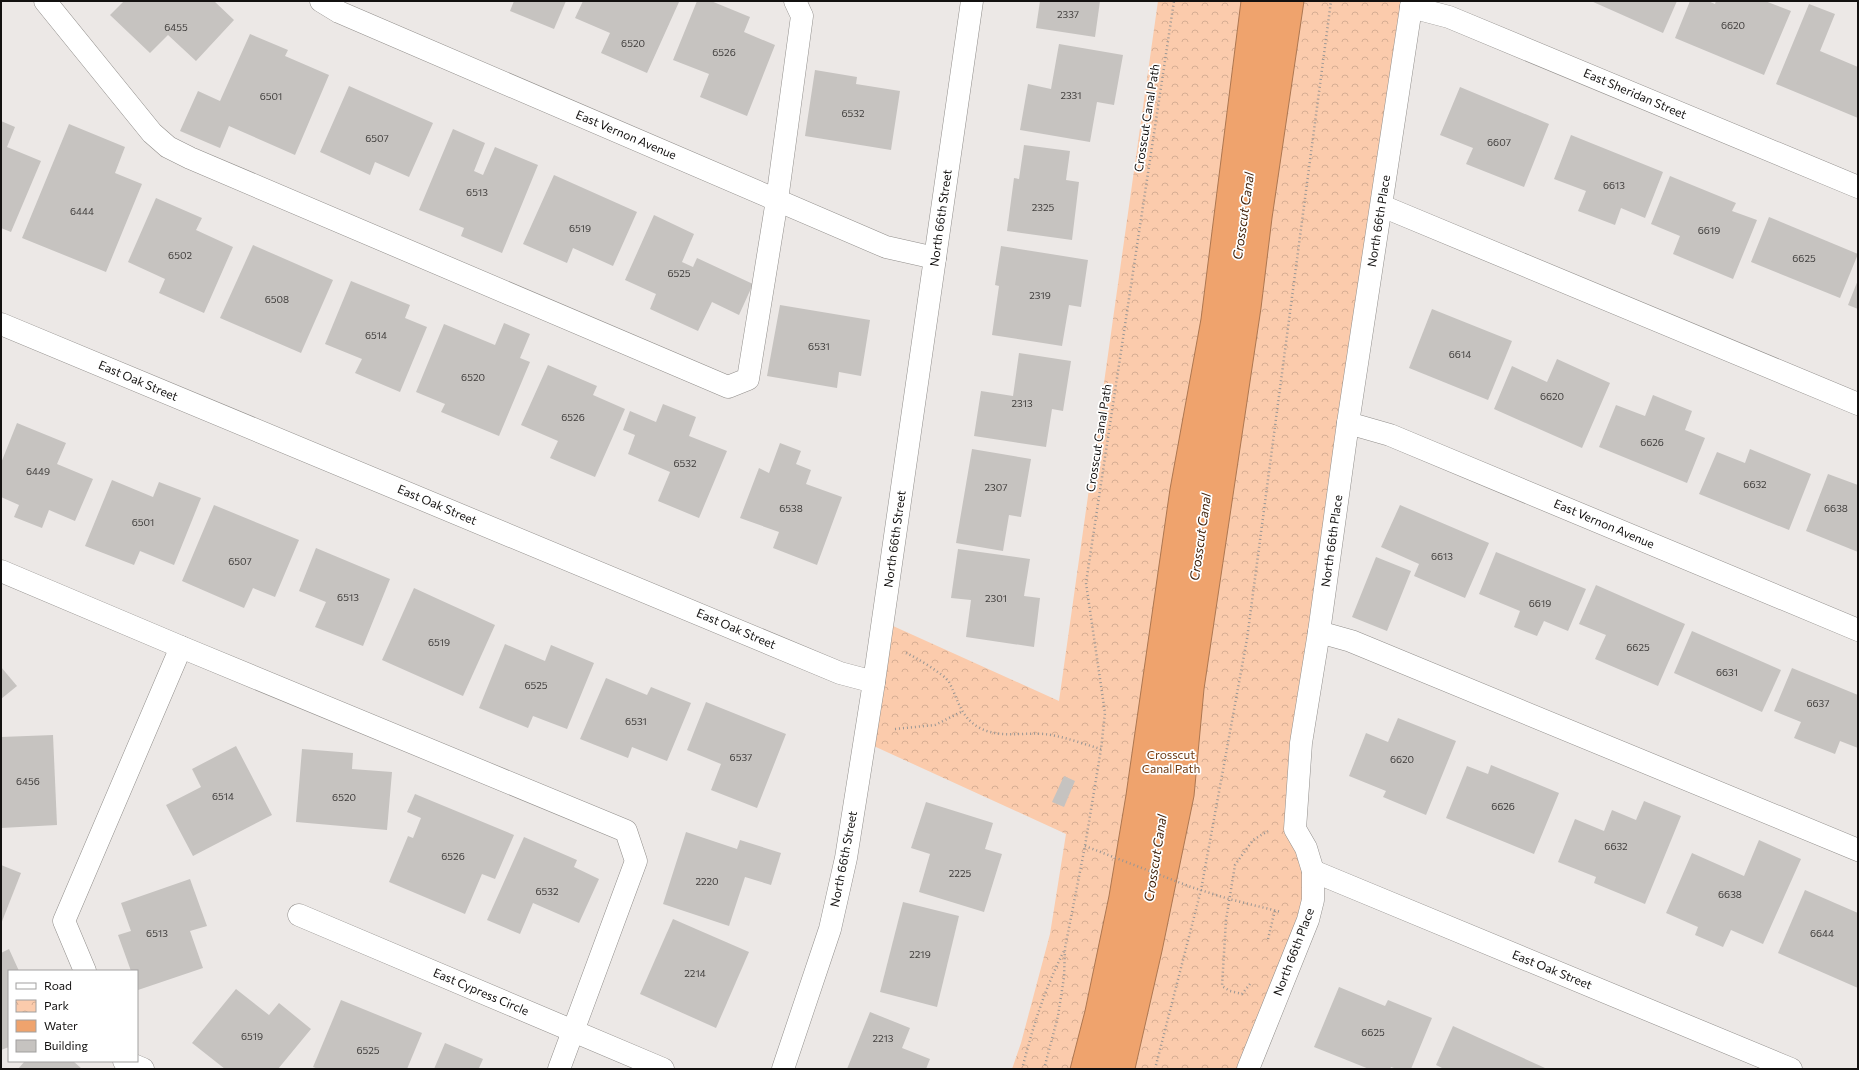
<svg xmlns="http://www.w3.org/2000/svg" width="1859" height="1070" font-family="Commissioner,sans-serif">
	<defs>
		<pattern id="park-crowns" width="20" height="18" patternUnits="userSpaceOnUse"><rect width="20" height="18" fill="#fbcbac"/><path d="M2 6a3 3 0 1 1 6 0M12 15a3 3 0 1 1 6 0" fill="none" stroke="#d6ad93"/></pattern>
	</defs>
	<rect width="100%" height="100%" fill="#ece8e6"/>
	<!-- park -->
	<path fill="url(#park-crowns)" d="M1158,1h254l-115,791 16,79 -65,198h-236l9,-26 29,-109 16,-100 -201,-92 17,-121 177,80z"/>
	<!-- water -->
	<path fill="#efa36d" stroke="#ad7751" d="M1241,1h63l-32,217 -11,90 -57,381 -10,107 -32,155 -27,118h-65l15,-58 24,-115 17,-101 44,-306 31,-170z"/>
	<!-- building -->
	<g fill="#c6c3c0">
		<path d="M124,1h90l20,19 -38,41 -28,-26 -18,18 -40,-38z"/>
		<path d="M514,1h52l-12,28 -44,-18z"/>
		<path d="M583,1l96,1 -32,71 -46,-20 9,-20 -35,-15z"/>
		<path d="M697,1h14l39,16 -6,15 31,13 -28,71 -47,-19 9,-23 -36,-14z"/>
		<path d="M1040,1h60l-5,36 -59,-9z"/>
		<path d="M1591,1h86l-14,32z"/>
		<path d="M1690,1h18l7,3 1,-3h49l26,10 -27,64 -89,-37z"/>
		<path d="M1809,4l26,10 -15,37 38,16v51l-82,-34z"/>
		<path d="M250,34l38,16 -3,6 44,19 -34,80 -66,-29 -9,22 -40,-17 18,-40 22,10z"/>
		<path d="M1059,44l64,11 -9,50 -17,-3 -7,40 -70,-12 8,-46 23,5z"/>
		<path d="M815,70l42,7 -1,7 44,7 -9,59 -86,-14z"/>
		<path d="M349,86l84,37 -24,54 -34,-15 -5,13 -50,-23z"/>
		<path d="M1460,87l89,37 -25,63 -58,-23 7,-16 -33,-13z"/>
		<path d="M1,121l14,6 -8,20 34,14 -30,71 -10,-4z"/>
		<path d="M69,124l56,23 -10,26 27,11 -36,88 -84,-34z"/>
		<path d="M453,129l32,14 -11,28 9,4 12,-28 43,18 -36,88 -41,-17 3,-8 -45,-18z"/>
		<path d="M1571,135l92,37 -18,46 -24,-10 -6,17 -37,-14 8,-20 -32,-12z"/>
		<path d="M1024,145l46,6 -4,29 13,2 -7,58 -65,-9 7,-53 5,1z"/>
		<path d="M554,175l83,37 -24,54 -40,-18 -6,15 -44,-19z"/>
		<path d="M1670,176l66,27 -4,8 25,9 -24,59 -60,-25 7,-18 -29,-12z"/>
		<path d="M156,198l46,20 -6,12 37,17 -29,66 -45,-20 6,-14 -37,-17z"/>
		<path d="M654,215l40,19 -12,28 11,5 4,-9 56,26 -14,31 -27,-13 -14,29 -48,-22 6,-15 -31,-14z"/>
		<path d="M1769,217l89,37 -18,44 -89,-36z"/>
		<path d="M253,245l80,35 -32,73 -81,-35z"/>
		<path d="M1001,246l87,14 -7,47 -12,-2 -7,41 -70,-11 7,-49 -4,-1z"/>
		<path d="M1858,280v29l-10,-4z"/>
		<path d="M351,281l59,24 -5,13 22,9 -27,65 -45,-19 7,-14 -37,-15z"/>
		<path d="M780,305l90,15 -9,56 -22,-4 -2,16 -70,-12z"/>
		<path d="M1432,309l80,32 -24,59 -79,-32z"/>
		<path d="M504,323l26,11 -10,24 10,4 -31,74 -58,-24 4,-8 -29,-12 28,-68 51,21z"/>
		<path d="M1019,353l52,8 -8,50 -11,-2 -6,38 -72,-11 7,-45 32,5z"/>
		<path d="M1557,359l53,24 -28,65 -88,-39 18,-43 35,16z"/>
		<path d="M548,365l49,21 -4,9 32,14 -30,68 -45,-19 8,-17 -37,-16z"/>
		<path d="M1653,395l39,16 -7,19 20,8 -18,45 -88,-36 17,-42 29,11z"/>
		<path d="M663,404l33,13 -7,19 38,15 -28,67 -41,-17 12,-29 -42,-18 7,-19 -12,-5 7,-19 26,11z"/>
		<path d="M17,423l49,20 -9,21 36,15 -18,42 -26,-11 -7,18 -28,-11 5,-12 -18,-8v-34z"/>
		<path d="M780,443l21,8 -5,13 15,6 -5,14 36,13 -25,68 -44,-17 6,-16 -39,-14 19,-50 10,5z"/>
		<path d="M972,449l59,10 -10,58 -12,-2 -6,36 -47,-8z"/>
		<path d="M1750,449l61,25 -22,56 -90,-36 18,-42 28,11z"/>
		<path d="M1828,474l30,11v67l-52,-21z"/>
		<path d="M112,480l41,17 6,-15 42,16 -27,67 -34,-14 -6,14 -49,-19z"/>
		<path d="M214,505l85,35 -24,57 -22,-9 -9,20 -62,-27z"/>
		<path d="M1400,505l89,38 -24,55 -51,-22 5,-12 -38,-17z"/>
		<path d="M316,548l74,31 -27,67 -48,-19 11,-25 -27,-11z"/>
		<path d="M958,549l72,10 -6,37 16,2 -6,49 -68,-10 5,-37 -20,-2z"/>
		<path d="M1496,552l90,37 -18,42 -24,-10 -7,15 -23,-9 6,-16 -41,-17z"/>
		<path d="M1376,557l35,14 -24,60 -35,-14z"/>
		<path d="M1596,585l89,39 -27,62 -63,-27 11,-24 -27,-11z"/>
		<path d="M414,588l81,37 -32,71 -81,-36z"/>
		<path d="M1692,631l89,39 -19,42 -88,-39z"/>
		<path d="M505,644l40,17 6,-16 43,18 -27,66 -34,-13 -5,12 -49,-20z"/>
		<path d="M1,667l16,19 -16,13z"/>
		<path d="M1792,668l66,27v53l-18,-7 -5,13 -41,-16 7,-16 -27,-11z"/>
		<path d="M606,678l41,17 4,-8 40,16 -24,58 -35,-14 -4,11 -48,-19z"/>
		<path d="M706,702l80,32 -29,74 -46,-18 10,-26 -34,-14z"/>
		<path d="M1398,718l58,23 -30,74 -43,-18 3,-6 -37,-15 17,-43 22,9z"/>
		<path d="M53,735l4,90 -56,3v-91z"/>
		<path d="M236,746l36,69 -79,41 -27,-51 35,-18 -9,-18z"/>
		<path d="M302,749l51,4 -1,16 40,3 -5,58 -91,-8z"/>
		<path d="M1491,765l68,28 -25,61 -88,-36 21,-52 21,8z"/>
		<path d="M1064,776l11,5 -11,26 -12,-5z"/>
		<path d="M415,794l99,41 -19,44 -13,-5 -17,40 -76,-32 19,-46 5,2 8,-20 -14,-6z"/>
		<path d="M1644,801l37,15 -36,88 -51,-21 2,-6 -38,-15 17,-43 29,12 8,-21 24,10z"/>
		<path d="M926,802l67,21 -8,26 17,5 -18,58 -65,-20 11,-38 -19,-6z"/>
		<path d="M686,832l51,17 3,-9 41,13 -10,32 -26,-8 -16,49 -66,-22z"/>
		<path d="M524,837l53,23 -3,7 25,12 -20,44 -46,-20 -13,31 -33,-14z"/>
		<path d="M1759,840l42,19 -38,85 -32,-14 -8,17 -28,-12 3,-8 -32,-14 26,-60 52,23z"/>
		<path d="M1,865l20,8 -20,51z"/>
		<path d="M190,879l17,47 -17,5 13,37 -65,22 -1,-19h-6l-13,-36 13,-4 -10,-28z"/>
		<path d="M1805,890l53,23v75l-80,-35z"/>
		<path d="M903,902l56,14 -22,91 -57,-15z"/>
		<path d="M673,919l76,33 -33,76 -76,-34z"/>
		<path d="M9,949l10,22h-10v76l-8,3v-97z"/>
		<path d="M1339,987l46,19 3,-6 44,18 -21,51h-14l-6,-2 -1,2h-21l-55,-22z"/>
		<path d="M236,989l33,26 10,-12 32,26 -33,40h-53l-33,-26z"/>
		<path d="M341,1000l81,33 -15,36h-89l-5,-2z"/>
		<path d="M870,1012l40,16 -8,20 28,11 -4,10h-79z"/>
		<path d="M1453,1026l92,42v1h-101l-8,-4z"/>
		<path d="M445,1043l38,16 -4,9 4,1h-49z"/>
		<path d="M25,1061h48l9,8h-64z"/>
	</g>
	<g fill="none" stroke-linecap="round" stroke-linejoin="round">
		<!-- minor casing -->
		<g stroke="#918e8b" stroke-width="23">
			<g id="minor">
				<path d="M45,1l107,132 16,14 22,11 538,229 20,-8 29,-179 25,-184 -7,-15"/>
				<path d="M321,1l18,11 547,235 49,11"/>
				<path d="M1411,7l38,10 409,170"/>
				<path d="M1382,206l476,198"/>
				<path d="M1,324l839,349 34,9"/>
				<path d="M1348,423l42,12 468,195"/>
				<path d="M1,571l180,76 445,184 10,30 -77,208"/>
				<path d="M1319,632l32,9 507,209"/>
				<path d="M1313,871l478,198"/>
				<path d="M299,915l364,154"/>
				<path d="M85,971l-21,-50 117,-274"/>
				<path d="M124,1061l19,8"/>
				<path d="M783,1069l47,-140 16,-71 28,-176 98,-681"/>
				<path d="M1248,1069l60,-149 5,-20v-29l-7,-23 -11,-19 6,-86 18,-111 29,-209 64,-422"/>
			</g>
		</g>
		<!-- path -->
		<g stroke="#999694" stroke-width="2.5" stroke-dasharray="1 3" stroke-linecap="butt">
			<path d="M906,653c8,3 39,22 43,29 9,17 11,34 29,45 21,12 43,5 66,7 19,2 39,10 57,15"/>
			<path d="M895,729l40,-4 26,-13"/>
			<path d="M1085,846l106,41 38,12 52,13"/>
			<path d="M1268,939l7,-29"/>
			<path d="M1250,984l-8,10 -12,-3 -8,-5 4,-66 9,-55 18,-25 15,-9"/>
			<path d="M1022,1069c11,-42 22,-79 42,-118"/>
			<path d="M1044,1069l14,-53 6,-39 1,-29 20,-102 16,-97 4,-36 -19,-130 88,-582"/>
			<path d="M1155,1069l46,-179 46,-251 84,-638"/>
		</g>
		<!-- minor -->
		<use href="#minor" stroke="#fff" stroke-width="22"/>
	</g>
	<g text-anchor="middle" stroke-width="3.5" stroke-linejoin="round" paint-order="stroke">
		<!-- number labels -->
		<g font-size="10" fill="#403e3c">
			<text x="1068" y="18">2337</text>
			<text x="1733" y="29">6620</text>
			<text x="176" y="31">6455</text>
			<text x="633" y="47">6520</text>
			<text x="724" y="56">6526</text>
			<text x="1071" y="99">2331</text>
			<text x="271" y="100">6501</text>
			<text x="853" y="117">6532</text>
			<text x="377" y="142">6507</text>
			<text x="1499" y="146">6607</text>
			<text x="1614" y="189">6613</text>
			<text x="477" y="196">6513</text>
			<text x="1043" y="211">2325</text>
			<text x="82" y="215">6444</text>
			<text x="580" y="232">6519</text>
			<text x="1709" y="234">6619</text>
			<text x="180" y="259">6502</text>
			<text x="1804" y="262">6625</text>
			<text x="679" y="277">6525</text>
			<text x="1040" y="299">2319</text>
			<text x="277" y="303">6508</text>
			<text x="376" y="339">6514</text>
			<text x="819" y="350">6531</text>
			<text x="1460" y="358">6614</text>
			<text x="473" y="381">6520</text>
			<text x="1552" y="400">6620</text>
			<text x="1022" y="407">2313</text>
			<text x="573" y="421">6526</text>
			<text x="1652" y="446">6626</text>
			<text x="685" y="467">6532</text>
			<text x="38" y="475">6449</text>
			<text x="1755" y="488">6632</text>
			<text x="996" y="491">2307</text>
			<text x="791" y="512">6538</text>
			<text x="1836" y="512">6638</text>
			<text x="143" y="526">6501</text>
			<text x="1442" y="560">6613</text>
			<text x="240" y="565">6507</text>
			<text x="348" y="601">6513</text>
			<text x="996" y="602">2301</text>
			<text x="1540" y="607">6619</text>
			<text x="439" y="646">6519</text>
			<text x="1638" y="651">6625</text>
			<text x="1727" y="676">6631</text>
			<text x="536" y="689">6525</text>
			<text x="1818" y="707">6637</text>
			<text x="636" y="725">6531</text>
			<text x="741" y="761">6537</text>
			<text x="1402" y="763">6620</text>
			<text x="28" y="785">6456</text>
			<text x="223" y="800">6514</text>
			<text x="344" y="801">6520</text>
			<text x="1503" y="810">6626</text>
			<text x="1616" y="850">6632</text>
			<text x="453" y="860">6526</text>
			<text x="960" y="877">2225</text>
			<text x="707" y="885">2220</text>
			<text x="547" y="895">6532</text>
			<text x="1730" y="898">6638</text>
			<text x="157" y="937">6513</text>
			<text x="1822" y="937">6644</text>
			<text x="920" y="958">2219</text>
			<text x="695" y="977">2214</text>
			<text x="1373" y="1036">6625</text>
			<text x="252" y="1040">6519</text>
			<text x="883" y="1042">2213</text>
			<text x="368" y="1054">6525</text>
		</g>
		<!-- street labels -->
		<g font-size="12" fill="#131110" stroke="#fff">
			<text transform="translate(1635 94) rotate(23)" y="4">East Sheridan Street</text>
			<text transform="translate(1147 118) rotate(-81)" y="4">Crosscut Canal Path</text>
			<text transform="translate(626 135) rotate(23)" y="4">East Vernon Avenue</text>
			<text transform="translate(941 218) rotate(-82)" y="4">North 66th Street</text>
			<text transform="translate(1379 221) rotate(-81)" y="4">North 66th Place</text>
			<text transform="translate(138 381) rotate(23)" y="4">East Oak Street</text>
			<text transform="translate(1099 438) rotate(-81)" y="4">Crosscut Canal Path</text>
			<text transform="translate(437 505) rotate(23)" y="4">East Oak Street</text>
			<text transform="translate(1604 524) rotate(23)" y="4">East Vernon Avenue</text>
			<text transform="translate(895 539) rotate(-82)" y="4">North 66th Street</text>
			<text transform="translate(1332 541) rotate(-82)" y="4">North 66th Place</text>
			<text transform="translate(736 629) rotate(23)" y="4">East Oak Street</text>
			<text transform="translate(844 859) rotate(-79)" y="4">North 66th Street</text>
			<text transform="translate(1294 952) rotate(-69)" y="4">North 66th Place</text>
			<text transform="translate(1552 970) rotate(22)" y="4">East Oak Street</text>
			<text transform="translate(481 992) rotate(23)" y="4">East Cypress Circle</text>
		</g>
		<!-- park labels -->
		<g font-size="12" fill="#6c3b14" stroke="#fff">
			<text x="1171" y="759">Crosscut<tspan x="1171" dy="14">Canal Path</tspan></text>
		</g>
		<!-- water labels -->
		<g font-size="13" font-style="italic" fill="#40220b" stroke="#fff">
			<text transform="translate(1243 216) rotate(-82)" y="5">Crosscut Canal</text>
			<text transform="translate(1200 537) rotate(-82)" y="5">Crosscut Canal</text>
			<text transform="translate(1155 858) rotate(-81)" y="5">Crosscut Canal</text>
		</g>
	</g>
	<!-- border -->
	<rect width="1859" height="1070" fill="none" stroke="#131110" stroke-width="4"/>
	<!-- legend -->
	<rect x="8" y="970" width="130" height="92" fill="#ffffff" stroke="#a1a09f"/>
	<rect x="16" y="983" width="20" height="6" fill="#ffffff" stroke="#a1a09f"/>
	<text x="44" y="990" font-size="12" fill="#131110">Road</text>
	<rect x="16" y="1000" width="20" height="12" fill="url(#park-crowns)" stroke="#a1a09f"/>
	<text x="44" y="1010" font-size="12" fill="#131110">Park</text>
	<rect x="16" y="1020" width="20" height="12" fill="#efa36d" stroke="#a1a09f"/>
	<text x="44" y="1030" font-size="12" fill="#131110">Water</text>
	<rect x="16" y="1040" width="20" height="12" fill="#c6c3c0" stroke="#a1a09f"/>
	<text x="44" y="1050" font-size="12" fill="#131110">Building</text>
</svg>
